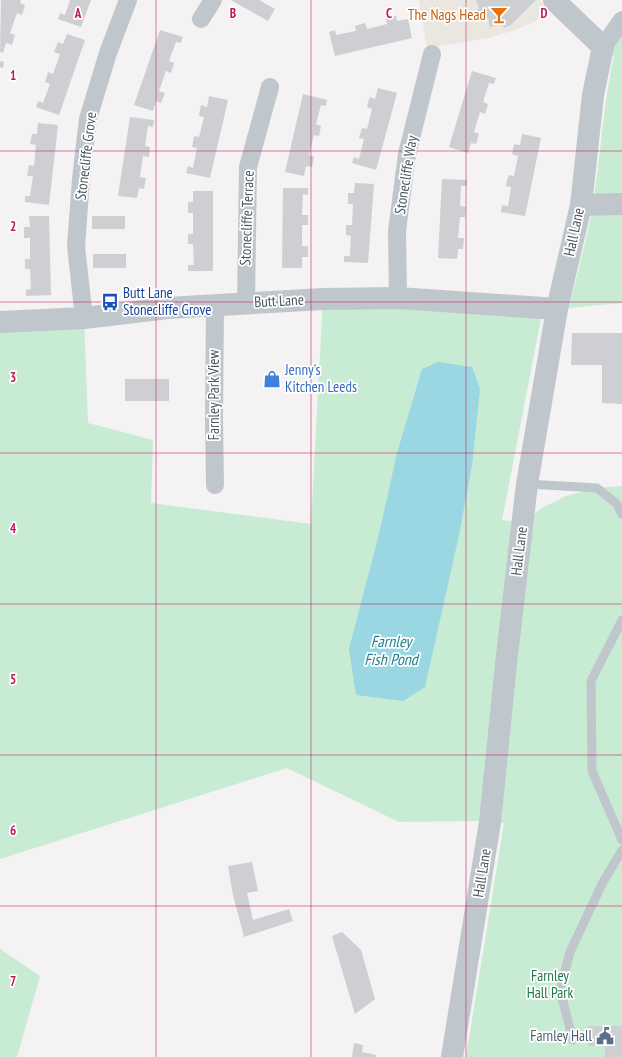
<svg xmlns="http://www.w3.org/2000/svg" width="622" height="1057" font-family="'PT Sans Narrow',sans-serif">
	<rect width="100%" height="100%" fill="#f4f2f2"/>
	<!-- commercial -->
	<path fill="#eae7e0" d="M419,0h121l10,9 -14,12 -21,9 -26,8 -62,10z"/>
	<!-- green -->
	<g fill="#c7ebd3">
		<path d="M622,20v283l-53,5c8,-34 18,-69 24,-104 8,-49 10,-100 21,-148l-11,-9z"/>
		<path d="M323,299l220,9 -41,212 24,3 14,-14 26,-13 31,-8 25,-2v571h-156l38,-234 -26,-2 -79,1 -112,-54 -287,91v-537l84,-4 4,105 65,17 -2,63 160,21z"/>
		<path d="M0,949l40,27 -23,81h-17z"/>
	</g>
	<!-- water -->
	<path fill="#9ad7e2" d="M438,362l34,5 8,22 -8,76 -13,70 -34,152 -22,14 -47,-6 -7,-46 31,-119 17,-77 25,-84z"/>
	<!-- building -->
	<g fill="#cdcfd3">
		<path d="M1,0h20l-1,3 5,2 -3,10 -5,-2 -7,20 5,2 -3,10 -6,-2 -3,10 -3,-1z"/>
		<path d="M70,0h21l-10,27 -23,-8 2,-6 5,2z"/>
		<path d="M231,0h28l16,9 -7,12z"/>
		<path d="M476,0h60l-25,25 -7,3 -2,-5 -12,4 -2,-8 -8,3 -4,-12 3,-1z"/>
		<path d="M396,16l1,5 11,-2 4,19 -77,18 -6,-24 6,-2 1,5 20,-4 -1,-5 10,-3 2,6 20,-5 -1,-6z"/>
		<path d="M160,30l23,7 -2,6 -5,-1 -7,19 5,2 -3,10 -5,-2 -7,20 6,2 -4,10 -5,-2 -3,10 -19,-6z"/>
		<path d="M67,34l18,6 -26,75 -23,-8 2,-6 5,2 7,-19 -5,-2 3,-10 5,2 7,-20 -6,-2 4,-10 5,2z"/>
		<path d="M0,61l4,1 -1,6 -3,-1z"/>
		<path d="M472,71l24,7 -2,6 -5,-1 -6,19 5,2 -3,10 -5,-2 -6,20 5,2 -3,10 -5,-1 -3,10 -19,-6z"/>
		<path d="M378,88l19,5 -21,77 -24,-7 2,-6 5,2 5,-20 -5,-1 3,-10 5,1 5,-20 -5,-2 1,-5 2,-5 5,2z"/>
		<path d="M303,94l24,6 -1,6 -5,-1 -5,19 5,2 -2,10 -5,-1 -5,20 5,2 -2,10 -6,-1 -2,10 -19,-4z"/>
		<path d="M209,96l19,4 -18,78 -24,-5 2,-7 5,2 4,-20 -5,-1 2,-11 5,1 5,-20 -5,-1 2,-11 6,2z"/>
		<path d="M130,117l24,3 -1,7 -5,-1 -3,20 5,1 -1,10 -6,-1 -3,21 6,1 -2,11 -5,-1 -2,10 -19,-2z"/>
		<path d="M38,123l20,2 -9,80 -24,-3v-6h5l3,-20h-6l2,-11 5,1 2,-21 -6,-1 2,-10h5z"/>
		<path d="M522,134l19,4 -16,78 -24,-4 1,-7 6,1 3,-19 -5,-1 1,-6 2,-5 5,1 4,-20 -6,-2 2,-10 6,1z"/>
		<path d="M442,179l25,1v6h-6l-1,20 6,1 -1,10h-5l-2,21h6l-1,11h-5l-1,10 -19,-1z"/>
		<path d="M355,183l19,1 -6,79 -24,-1v-6h6l1,-20 -5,-1v-10h6l1,-21h-5v-11h6z"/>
		<path d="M283,188h25v7l-5,-1 -1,21h6v10h-6v21h6v11h-6v11h-20z"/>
		<path d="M193,191h20v80h-25v-6h6l-1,-21h-5v-10h5v-21h-5v-11h5z"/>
		<path d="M29,216h20l2,79 -25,1v-6l5,-1 -1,-20h-5v-10h5v-21h-6v-11h6z"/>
		<rect x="92" y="216" width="33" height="13"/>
		<rect x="93" y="254" width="33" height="14"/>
		<path d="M572,333h50v71l-20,-1v-38h-31z"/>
		<rect x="125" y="379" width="44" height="22"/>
		<path d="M252,862l6,29 -11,2 6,27 36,-11 4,12 -49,16 -11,-42 -5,-29z"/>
		<path d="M342,932l19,18 14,49 -20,15 -23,-78z"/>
		<path d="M588,1026h34v31h-17v-11h-17z"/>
		<path d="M354,1043l9,2 -1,7 14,3v2h-24z"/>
	</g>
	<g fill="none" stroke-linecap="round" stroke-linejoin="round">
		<!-- service -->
		<g stroke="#c0c7cc" stroke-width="9">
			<path d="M527,484l70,4 20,16 5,10"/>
			<path d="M622,620l-31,61 1,90 30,69"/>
			<path d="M573,1040l-13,-50 10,-38 32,-68 20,-34"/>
		</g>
		<!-- minor -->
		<g stroke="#c0c7cc" stroke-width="18">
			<path d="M201,19l12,-19"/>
			<path d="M603,47l19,-27"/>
			<path d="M398,298l-1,-67 10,-77 25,-100"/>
			<path d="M246,303l2,-136 22,-80"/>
			<path d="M84,318l-8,-72 5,-67 7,-60 20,-66 20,-53"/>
			<path d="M215,485l-1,-66 1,-114"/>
		</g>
		<!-- tertiary -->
		<g stroke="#c0c7cc" stroke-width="22">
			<path d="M581,205l41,-1"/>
			<path d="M0,322l84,-4 84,-10 155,-9 75,-1 159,11"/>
			<path d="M452,1057l38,-235 16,-158 21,-180 30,-175 24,-104 12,-110 10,-48 -49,-47"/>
		</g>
	</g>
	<!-- grid -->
	<path fill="none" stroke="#c2185b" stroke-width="1" stroke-opacity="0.55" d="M156,0v1057M311,0v1057M466,0v1057M0,151h622M0,302h622M0,453h622M0,604h622M0,755h622M0,906h622"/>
	<!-- icons -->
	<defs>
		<g id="bar-bare" transform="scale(1.38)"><path d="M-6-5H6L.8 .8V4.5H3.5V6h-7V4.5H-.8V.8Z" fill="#e8710a" stroke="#fff" stroke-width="2.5" paint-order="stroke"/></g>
		<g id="bus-bare" transform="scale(1.38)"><path d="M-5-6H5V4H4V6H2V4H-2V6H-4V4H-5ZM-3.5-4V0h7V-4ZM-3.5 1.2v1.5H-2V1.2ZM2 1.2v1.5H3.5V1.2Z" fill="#1a4fb4" stroke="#fff" stroke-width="2.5" paint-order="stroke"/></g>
		<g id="shop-bare" transform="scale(1.38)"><path d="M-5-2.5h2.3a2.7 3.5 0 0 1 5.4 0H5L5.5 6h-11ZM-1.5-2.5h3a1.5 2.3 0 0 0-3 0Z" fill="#3f7fe0" stroke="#fff" stroke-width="2.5" paint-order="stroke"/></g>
		<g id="civic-bare" transform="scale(1.38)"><path d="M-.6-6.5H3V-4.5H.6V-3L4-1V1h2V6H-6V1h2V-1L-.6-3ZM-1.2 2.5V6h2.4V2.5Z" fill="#5c6f8a" stroke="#fff" stroke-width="2.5" paint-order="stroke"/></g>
	</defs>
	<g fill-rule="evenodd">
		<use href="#bar-bare" x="499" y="15"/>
		<use href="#bus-bare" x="110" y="302"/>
		<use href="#shop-bare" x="272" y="379"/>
		<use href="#civic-bare" x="605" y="1036"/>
	</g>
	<g text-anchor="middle" stroke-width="3.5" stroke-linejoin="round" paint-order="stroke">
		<!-- food labels -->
		<g font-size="15" fill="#c56008" stroke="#fff" text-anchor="end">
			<text x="486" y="20">The Nags Head</text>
		</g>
		<!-- street labels -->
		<g font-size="15" fill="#4c565d" stroke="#fff">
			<text transform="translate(86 156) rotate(-83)" y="5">Stonecliffe Grove</text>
			<text transform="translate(406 175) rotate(-81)" y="5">Stonecliffe Way</text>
			<text transform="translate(247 218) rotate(-88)" y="5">Stonecliffe Terrace</text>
			<text transform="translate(574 232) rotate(-78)" y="5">Hall Lane</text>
			<text transform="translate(279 301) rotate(-3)" y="5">Butt Lane</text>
			<text transform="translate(214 395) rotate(-90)" y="5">Farnley Park View</text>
			<text transform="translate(519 551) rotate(-83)" y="5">Hall Lane</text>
			<text transform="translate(482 873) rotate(-81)" y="5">Hall Lane</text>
		</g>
		<!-- transit labels -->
		<g font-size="15" fill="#164399" stroke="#fff" text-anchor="start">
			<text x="123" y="298">Butt Lane<tspan x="123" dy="17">Stonecliffe Grove</tspan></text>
		</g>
		<!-- shop labels -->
		<g font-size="15" fill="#366cbe" stroke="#fff" text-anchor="start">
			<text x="285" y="375">Jenny's<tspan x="285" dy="17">Kitchen Leeds</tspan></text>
		</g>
		<!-- park labels -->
		<g font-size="15" fill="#247749" stroke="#fff">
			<text x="550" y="981">Farnley<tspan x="550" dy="17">Hall Park</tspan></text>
		</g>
		<!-- service labels -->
		<g font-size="15" fill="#4e5e75" stroke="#fff" text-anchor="end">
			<text x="592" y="1041">Farnley Hall</text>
		</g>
		<!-- water labels -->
		<g font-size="16" font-style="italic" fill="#1e7e8f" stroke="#fff">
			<text x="391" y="647">Farnley<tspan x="391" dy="18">Fish Pond</tspan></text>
		</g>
	</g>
	<g font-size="13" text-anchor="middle" font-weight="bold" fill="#c2185b" stroke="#fff" stroke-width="3.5" stroke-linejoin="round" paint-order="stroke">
		<text x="78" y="18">A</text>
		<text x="233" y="18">B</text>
		<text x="389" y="18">C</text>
		<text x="544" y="18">D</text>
		<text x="13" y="80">1</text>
		<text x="13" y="231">2</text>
		<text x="13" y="382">3</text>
		<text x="13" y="533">4</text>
		<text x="13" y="684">5</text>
		<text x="13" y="835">6</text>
		<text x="13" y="986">7</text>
	</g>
</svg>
